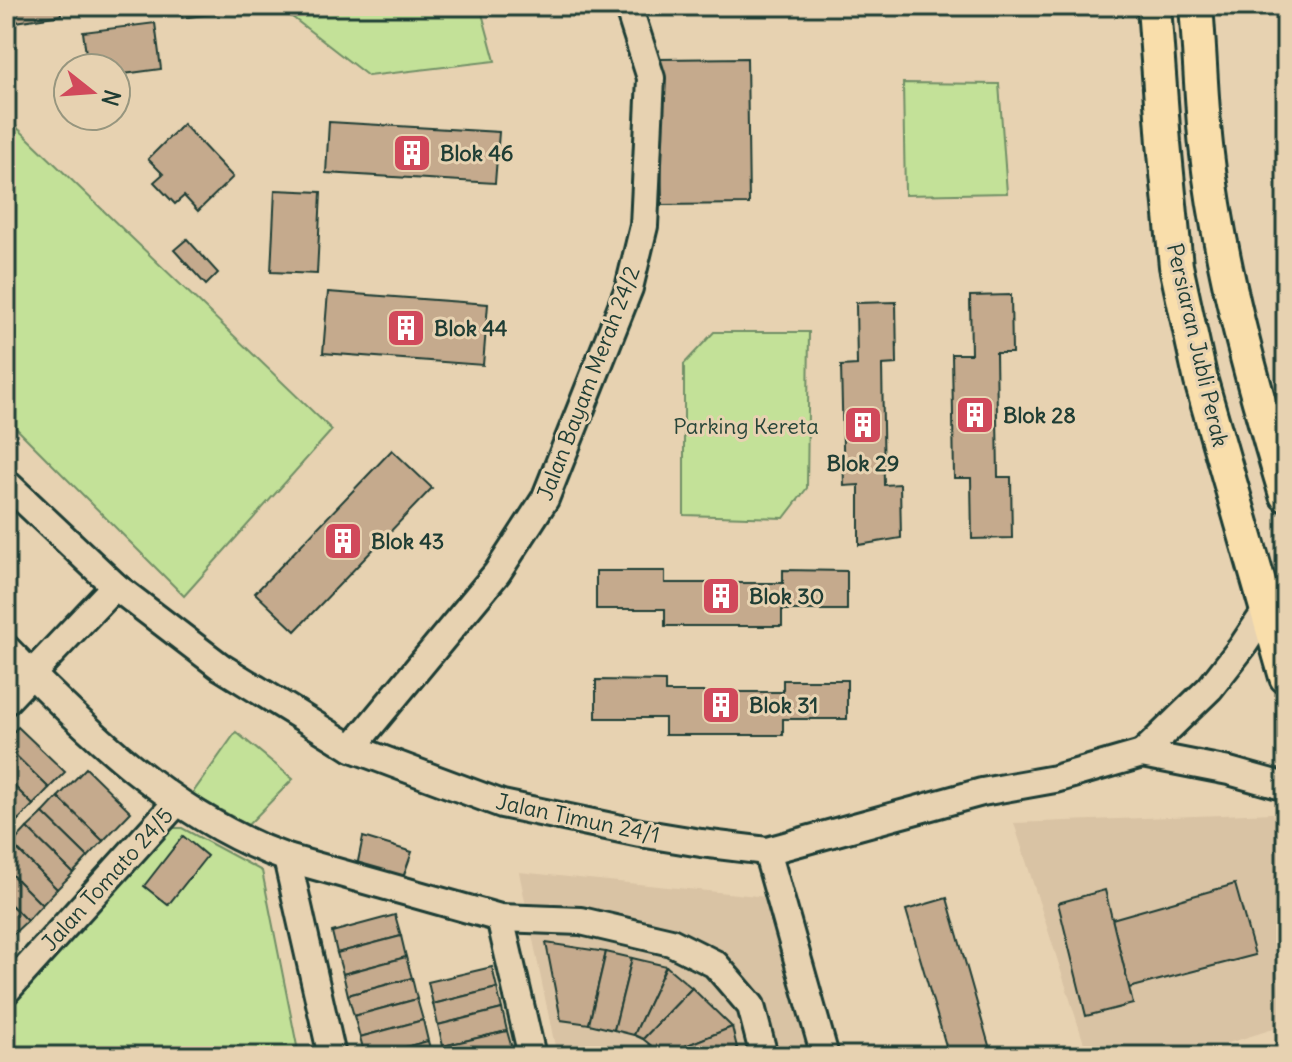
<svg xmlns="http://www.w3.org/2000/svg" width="1292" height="1062" font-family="Delius,sans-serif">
	<rect width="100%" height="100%" fill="#e7d2b1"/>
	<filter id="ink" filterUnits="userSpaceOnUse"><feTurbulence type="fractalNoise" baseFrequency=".0125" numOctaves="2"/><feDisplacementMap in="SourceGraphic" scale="16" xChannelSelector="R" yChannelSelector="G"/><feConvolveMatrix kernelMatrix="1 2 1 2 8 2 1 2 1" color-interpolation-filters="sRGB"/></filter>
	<g filter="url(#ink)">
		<!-- built -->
		<g fill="#d9c3a4">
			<path d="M1273,813l13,50v162l-98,31h-100l-74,-233z"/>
			<path d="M519,872l248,25 44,159h-254z"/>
		</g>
		<!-- green -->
		<g fill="#c3e198" stroke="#718f66" stroke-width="2">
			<path d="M278,6h202l15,55 -127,15z"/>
			<path d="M903,83l96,1 8,109 -102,2z"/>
			<path d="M6,117l326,313 -148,166 -178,-178z"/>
			<path d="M714,332h95l-2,156 -23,30 -100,-3v-151z"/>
			<path d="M236,732l57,47 -45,46 -56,-31z"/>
			<path d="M167,828h15l80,43 37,185h-293v-56z"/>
		</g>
		<!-- building -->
		<g fill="#c5aa8d" stroke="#1f3d34" stroke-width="2">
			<path d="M6,6h54l1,9 -52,8z"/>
			<path d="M180,6h54l1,5 -53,7z"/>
			<path d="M155,23l6,46 -45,6v-7h-28l-5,-36z"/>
			<path d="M747,58l2,146 -87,1 -2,-146z"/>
			<path d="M329,122l170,10 -4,51 -169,-10z"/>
			<path d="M183,124l50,53 -35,34 -14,-15 -9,8 -21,-22 9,-8 -15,-15z"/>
			<path d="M275,190l46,2 -4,82 -46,-2z"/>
			<path d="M187,239l31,34 -12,12 -32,-35z"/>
			<path d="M328,292l160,12 -5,61 -160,-12z"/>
			<path d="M1011,295l1,58h-16l2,124h13l1,61 -40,1 -1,-61h-17l-2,-124h19l-1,-58z"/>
			<path d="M896,302l1,62 -15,1 2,120 16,-1 1,54 -42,7v-60l-15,1 -3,-120 16,-1 -1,-62z"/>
			<path d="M392,450l40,38 -137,143 -40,-38z"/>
			<path d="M783,570l64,1v39h-65v16h-117v-17h-69v-38h69v12h118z"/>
			<path d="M596,680l69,1v11h118v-12h64v39h-64v16h-118v-17h-69z"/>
			<path d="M18,727l47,45 -16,16 -43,-42v-6z"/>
			<path d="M6,746l43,42 -16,17 -27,-27z"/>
			<path d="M86,768l45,44 -28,29 -45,-44z"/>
			<path d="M6,778l27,27 -15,15 -12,-11z"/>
			<path d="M58,797l45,44 -15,16 -45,-44z"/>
			<path d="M6,809l12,11 -12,13z"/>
			<path d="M43,813l45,44 -15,16 -46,-45z"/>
			<path d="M27,828l46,45 -16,16 -45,-45z"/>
			<path d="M183,836l24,20 -39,49 -24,-19z"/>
			<path d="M363,837l49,15 -11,31 -45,-12z"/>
			<path d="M12,844l45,45 -15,16 -36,-36v-18z"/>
			<path d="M6,869l36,36 -15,16 -21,-21z"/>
			<path d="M1235,884l20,71 -126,33 -17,-69z"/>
			<path d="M1105,890l28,114 -47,12 -28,-113z"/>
			<path d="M947,898l45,158h-43l-43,-146z"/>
			<path d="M6,900l21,21 -16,15 -5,-5z"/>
			<path d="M395,915l6,21 -64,17 -5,-21z"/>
			<path d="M401,936l5,21 -63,17 -6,-21z"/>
			<path d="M546,943l60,9 -17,72 -28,-4z"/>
			<path d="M606,952l26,6 -18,72 -25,-6z"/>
			<path d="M406,957l6,21 -64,17 -5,-21z"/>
			<path d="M632,958l34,8 -32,69 -20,-5z"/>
			<path d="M666,966l26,22 -49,51 -9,-4z"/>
			<path d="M492,967l5,21 -64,16 -5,-22z"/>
			<path d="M412,978l5,21 -63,17 -6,-21z"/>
			<path d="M497,988l5,21 -64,16 -5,-21z"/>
			<path d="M692,988l40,39 -69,28 -20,-16z"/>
			<path d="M417,999l6,21 -63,17 -6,-21z"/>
			<path d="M502,1009l5,22 -64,15 -5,-21z"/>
			<path d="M423,1020l5,21 -56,15h-7l-5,-19z"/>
			<path d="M732,1027l7,29h-76v-1z"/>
			<path d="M507,1031l6,21 -17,4h-50l-3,-10z"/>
			<path d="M428,1041l4,15h-60z"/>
		</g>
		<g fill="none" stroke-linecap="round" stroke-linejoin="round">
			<!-- minor casing -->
			<g stroke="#1f3d34" stroke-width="32">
				<g id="minor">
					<path d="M6,483l109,103 106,81 131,81 150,56 138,29 61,10 66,8 215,-59 73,-13 87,-25 87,17 57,16"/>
					<path d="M6,648c81,84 169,170 281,210l213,60 81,3 90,21 44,22 36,42 13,50"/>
					<path d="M6,701l109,-115"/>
					<path d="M352,748l145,-175 48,-74 84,-211 15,-62 7,-148 -23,-72"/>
					<path d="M1142,754l68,-66 32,-41 24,-36"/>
					<path d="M767,851l58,205"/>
					<path d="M287,858l45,198"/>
					<path d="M500,918l32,138"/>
					<path d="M6,991l171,-189"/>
				</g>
			</g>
			<!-- major casing -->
			<g stroke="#1f3d34" stroke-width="38">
				<g id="major">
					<path d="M1154,6l10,137 12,123 25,115 85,296"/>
					<path d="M1196,6c4,46 5,93 10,140 13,118 46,235 80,349"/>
				</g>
			</g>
			<!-- minor -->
			<use href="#minor" stroke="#e7d2b1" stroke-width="26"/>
			<!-- major -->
			<use href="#major" stroke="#f9deab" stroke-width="32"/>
		</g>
	</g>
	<!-- icons -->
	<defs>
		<g id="building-square" transform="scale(2)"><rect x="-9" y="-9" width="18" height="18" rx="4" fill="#d1495b" stroke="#e7d2b1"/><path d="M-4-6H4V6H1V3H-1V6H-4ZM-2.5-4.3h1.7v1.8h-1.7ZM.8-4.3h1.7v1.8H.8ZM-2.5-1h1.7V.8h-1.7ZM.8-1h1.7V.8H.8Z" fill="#fff"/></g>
	</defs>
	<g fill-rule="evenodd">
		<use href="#building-square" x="412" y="153"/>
		<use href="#building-square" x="406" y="328"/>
		<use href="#building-square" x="975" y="415"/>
		<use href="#building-square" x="863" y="425"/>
		<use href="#building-square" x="343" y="541"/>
		<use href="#building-square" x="721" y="596"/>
		<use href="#building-square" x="721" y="705"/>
	</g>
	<g text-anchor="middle" stroke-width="6" stroke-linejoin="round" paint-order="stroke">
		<!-- poi labels -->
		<g font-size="22" font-weight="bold" fill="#1f3d34" stroke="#e7d2b1" text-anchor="start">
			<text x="440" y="161">Blok 46</text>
			<text x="434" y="336">Blok 44</text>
			<text x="1003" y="423">Blok 28</text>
			<text x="863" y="471" text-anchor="middle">Blok 29</text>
			<text x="371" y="549">Blok 43</text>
			<text x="749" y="604">Blok 30</text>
			<text x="749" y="713">Blok 31</text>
		</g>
		<!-- street labels -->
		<g font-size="22" fill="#1f3d34" stroke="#e7d2b1">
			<text transform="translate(1198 345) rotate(77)" y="8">Persiaran Jubli Perak</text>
			<text transform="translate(588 383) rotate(-69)" y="8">Jalan Bayam Merah 24/2</text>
			<text transform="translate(578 818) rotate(12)" y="8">Jalan Timun 24/1</text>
			<text transform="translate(107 879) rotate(-48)" y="8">Jalan Tomato 24/5</text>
		</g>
		<!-- park labels -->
		<g font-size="22" fill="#274539" stroke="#e7d2b1">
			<text x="746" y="434">Parking Kereta</text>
		</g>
	</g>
	<!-- margin -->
	<rect width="1292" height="1062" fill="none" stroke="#e7d2b1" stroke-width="32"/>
	<rect x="16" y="16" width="1260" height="1030" fill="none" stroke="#1f3d34" stroke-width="3" filter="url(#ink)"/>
	<!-- north arrow -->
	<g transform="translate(92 92) rotate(107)"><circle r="38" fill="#e7d2b1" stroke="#97967f" stroke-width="2"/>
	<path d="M0-6L14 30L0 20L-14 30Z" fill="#d1495b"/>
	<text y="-12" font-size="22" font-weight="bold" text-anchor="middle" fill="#1f3d34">N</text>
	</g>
</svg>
